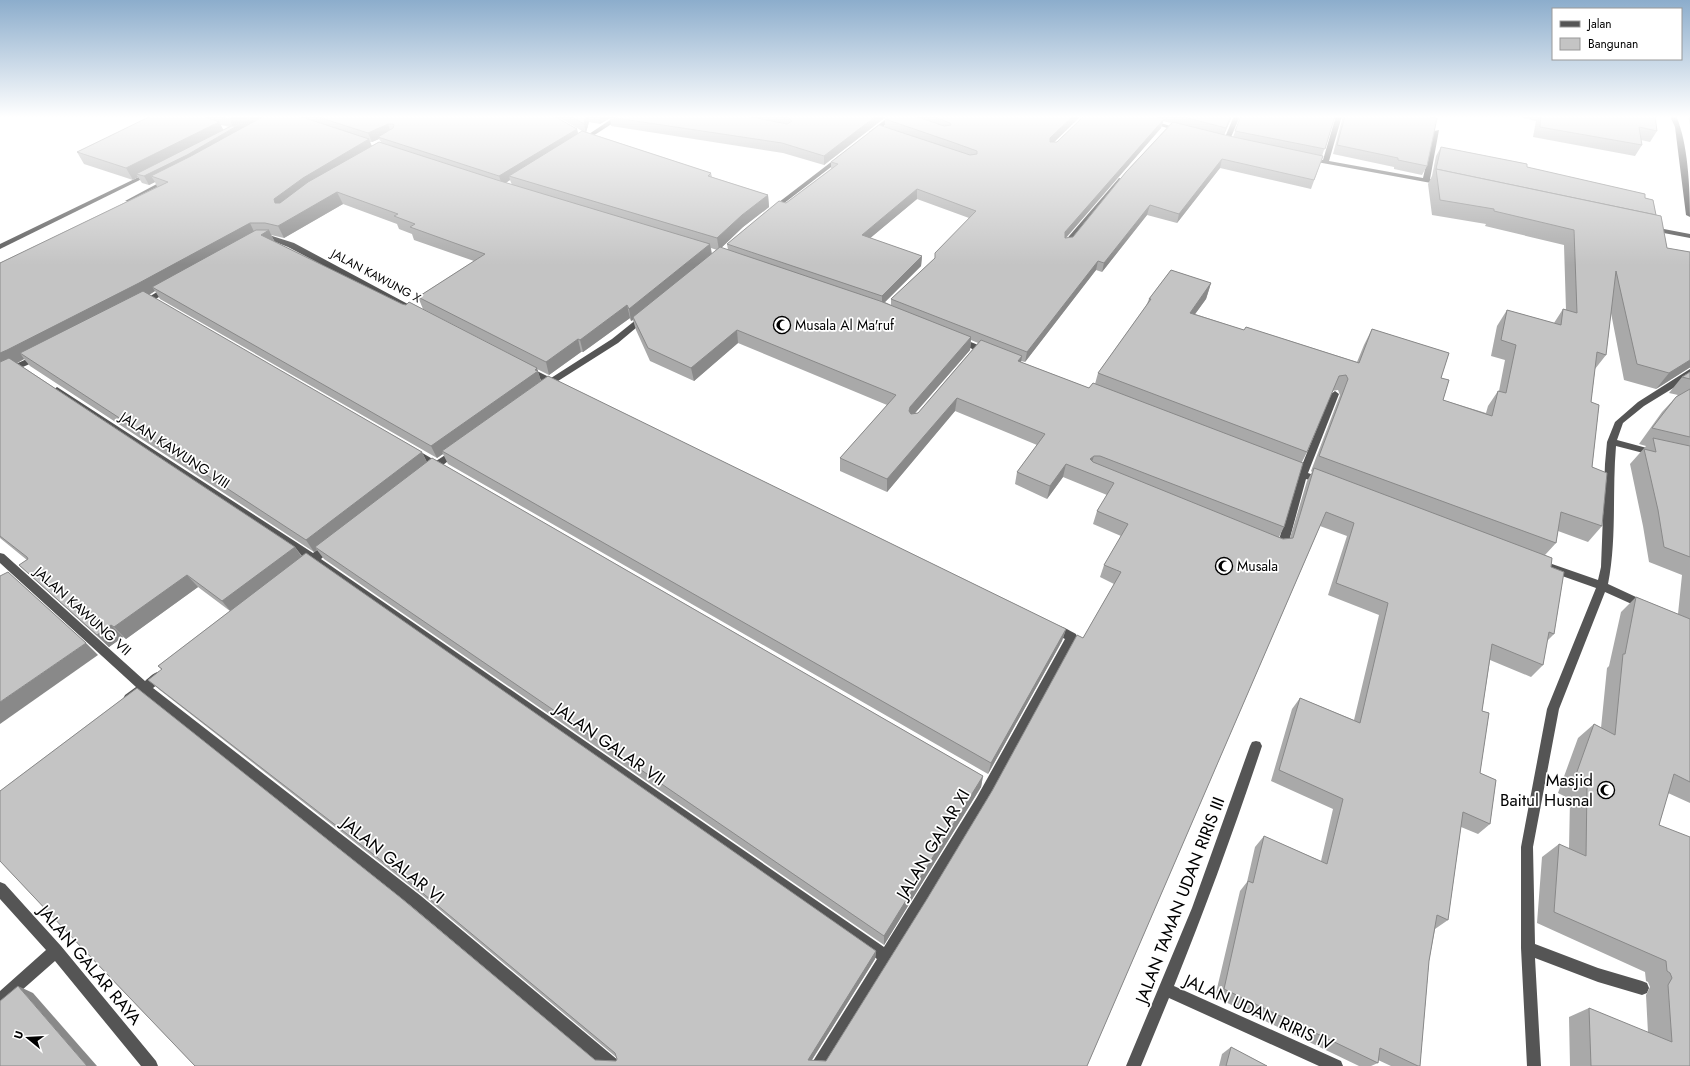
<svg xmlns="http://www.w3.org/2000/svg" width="1690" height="1066" font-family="Jost,sans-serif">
	<rect width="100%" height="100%" fill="#fff"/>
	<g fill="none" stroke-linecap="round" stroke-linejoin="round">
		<!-- minor -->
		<g fill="#555" fill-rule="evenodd">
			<path d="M616,116h8l-42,27 -5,-1z"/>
			<path d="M890,116h7l-24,18h-4v-2z"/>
			<path d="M1126,116h11l47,14 -3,2z"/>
			<path d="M1234,116h6l-11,26 -5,1 -1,-1z"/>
			<path d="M1336,116h6l-13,45 94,17 11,-47 5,-1 -9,49 15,4 -3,2 -136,-25 -1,-1 3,-2 15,3z"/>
			<path d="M1670,116h6c12,26 14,73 14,101l-4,-2 -11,-88z"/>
			<path d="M839,156l5,1 -70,54h-4v-2z"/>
			<path d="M149,172l5,1 -154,76v-5z"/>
			<path d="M168,178l2,1v2l-40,21 -5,-1z"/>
			<path d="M1119,178l5,1 -54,67h-6v-4z"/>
			<path d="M1648,226l42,8v4l-42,-8z"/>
			<path d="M269,235l25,8 125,67 -4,2h-3l-124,-65 -20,-8 -7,1 -4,-2 1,-2z"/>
			<path d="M167,286h3l4,2 -30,18h-6l-1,-2z"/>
			<path d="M642,315h3l4,2 -31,26 -60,38 3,3 -1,2h-15l-1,-2 1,-2 -21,-12 4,-3 3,1 20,10 61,-39z"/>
			<path d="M958,337l33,13 1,2 -4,3 -3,-1 -30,-12 -1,-2z"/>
			<path d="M38,354l4,3 -1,2 -41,18v-6z"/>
			<path d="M1690,369v8l-2,2 -44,27 -21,17 -6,17 41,11 2,2 -5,3 -39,-10c-4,46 1,93 -8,138l41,19 1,3 -1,3 -4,1 -40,-18 -46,117 -26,138 2,97 63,24 44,13 5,2 2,5 -2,5 -5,2 -44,-13 -63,-24 6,108h-14l-6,-118v-101l26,-138 49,-121 -48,-17 -1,-3 1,-3 4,-1 46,16 3,-13 4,-103 2,-22 8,-20 23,-20z"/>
			<path d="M57,387l256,166 14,-11h8l1,3 -15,14 563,388 93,-150 88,-158 -17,-8 -1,-3 1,-3c8,-3 20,5 28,9l1,3c-74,148 -164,289 -251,429h-16l67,-107 -563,-395 -7,6h-8l-1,-3 8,-8 -252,-167 -1,-2z"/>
			<path d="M1335,391l4,3 -31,79 17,6 2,2 -5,3 -16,-5 -18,66 -3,5h-11l-1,-3 1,-3 4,-1 20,-67 -13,-5 -2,-2 5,-3 12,4 31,-76z"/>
			<path d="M414,448l22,13 20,-13 5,3 -18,14 3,3 -2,2 -3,1 -4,-1 -7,3 -5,-3 5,-5 -19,-12 -2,-2z"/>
			<path d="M0,553l4,1 141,127c6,-5 12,-12 20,-9l2,3 -2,3 -12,10 268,208 198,165 2,5h-19l-191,-160 -267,-212c-6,5 -11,11 -19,9l-2,-4 2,-4 11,-8 -136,-124z"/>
			<path d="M1256,741l4,1 2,4c-27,81 -56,161 -88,240l167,75 2,5h-24l-150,-68 -28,68h-15l66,-158 58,-162 2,-4z"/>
			<path d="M0,882l5,2 56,62 95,115 2,5h-17l-86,-105 -50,44 -5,2v-16l46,-41 -46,-51z"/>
		</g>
	</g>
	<!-- wall -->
	<g fill="#a9a9a9" fill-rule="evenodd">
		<path d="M151,116h736l-63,49 -41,-12 -172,-27 -1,-8 -10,6 -11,-2 -3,10 125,41 1,4 56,18 1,12 -26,20 -22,21 7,2 -1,-6 52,-43 7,2 45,-34v-7l48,-37 6,2v-8l4,-3h192l-27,26h3l27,-26h148l-8,19 9,2 8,-21h94l-13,40h1l-12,33 -91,-21 -43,55 -30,-8 -45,57 -6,-2 -71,92 -4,-1v1l68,26 4,-5 2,1 3,-11 48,-67 3,-7 22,-29 40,13 -5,16 -11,15 49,16 2,-3 111,35 7,-17 8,-16 77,24 -8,25 8,2 -6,20 43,13 2,-7 10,-15h1l6,-31 -14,-4 6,-30 10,-16 47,13 9,-14 3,1 -2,-65 -79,-19 1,-2 -54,-9 -4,-31 4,-8 4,-20 5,-9 86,17v3l118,27v4l8,2 3,15 5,1 6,32 23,4v116h-1l-33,21 -32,-9 -13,-67 -5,42 -11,14 -4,33 8,3 -7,62 15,6 -5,53 -14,16 -30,-11 -2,12 -11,12 7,3 -1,9 13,5 -10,62 -7,7 -4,24 -12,12 -41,-17 -8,51 7,2 -9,60 16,7 -6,44 -12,10 -17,-7 -13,93 -13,9 -6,32 -9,105h-29l-13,-6v3l-7,3h-12l-144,-69 25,-106 7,-9 8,-35 9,-11 57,25 12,-52 -62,-28 21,-72 8,-11 54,22 25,-105 -51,-20 19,-59 -27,-10 -233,540h-892l-111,-116 -84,-89v-70l137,-103 264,210 194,162 21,1 1,-2 -1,-2 -194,-162 -261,-204 -13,-11 14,-10 -4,-4 72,-55 -32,-24 -72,52 -3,-2 -14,10 -90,-82 8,-5 -27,-22v-275l157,-76 -2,-5 -6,3 -7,-2 -4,-6 -5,3 -49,-16 -7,-12zM557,118h3l22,13 -4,3 -1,-5zM1163,121l8,2 -45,49 -53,65 -7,1 95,-110zM221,125l9,2 -7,3zM379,139l2,3h-2l-7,4 -2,-4h2zM510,180l2,5 -6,-2zM917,199l52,19 -34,35v5l-44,41v6l-6,-3 36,-36 1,-10 -52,-18zM343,204l54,20 2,5 13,5 2,6 60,21 -56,36 5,12 110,57 -124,-64 -3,3 -4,-1 -127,-62 -4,-7 13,3zM711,248l6,2 -5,4zM155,291l5,8 277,159 6,-4 5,10 540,310 74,-133 4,-12 -518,-253 -7,5 -4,-12 12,6 32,-23h2l47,-34 1,3 2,-1 3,10 14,31 44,20 44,-38 149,62 -47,53v13l47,21 68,-81 82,34 -20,27 -2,12 32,15 16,-22 44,18 -10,16 -4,13 28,12 -17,29 -4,12 14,7 -31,54 -6,-3 -85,156 -65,108 -101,162 -14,-1 63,-101 1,-8 -570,-398 -4,3 -7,-9 -278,-184 7,-4 6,7 284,186 3,-2 7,9 560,386 97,-158 2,-11 -551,-318 -5,4 -5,-10 -273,-157zM971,340l7,3 -60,70h-3l55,-63zM1338,390l2,5 -29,76 1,1 -5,9 -17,57 -7,1 -4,-2 5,-10 19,-64 -1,-1 5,-10 25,-61z"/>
		<path d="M1343,116h82l2,50 -5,9 -28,-6v-2l-61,-13z"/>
		<path d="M1514,116h141l2,15 -7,11 -9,-2 1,5 -7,11 -102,-19 3,-16z"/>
		<path d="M1688,116h2v8z"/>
		<path d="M1690,372v431l-22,-10 -9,32 31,241h-120l-1,-49 20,-9 59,25 -2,-38 4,-8 -2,-5 -2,-1 -1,-9 -108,-49 5,-66 17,-13 10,5 1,-50 -12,-6 20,-55 16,-14 7,4 6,-60 2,-2 12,-54 15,-15 42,17 4,-39 -33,-13 -6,-36 -13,-62 16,-18 -7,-2 23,-32 14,-15 2,-2 -9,-2 13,-16z"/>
		<path d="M1231,1047l36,19h-48l3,-12z"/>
	</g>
	<!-- shaded-wall -->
	<g fill="#898989">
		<path d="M236,116h37l-122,60 4,6 -6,3 -5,-9 -8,-2 2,3 -5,3 -7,-12 93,-46 6,11 9,-5 -5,-9z"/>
		<path d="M586,116h2l1,6 -3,11 -2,-9z"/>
		<path d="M599,116h14l-4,1 1,1 -10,6z"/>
		<path d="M876,116h11l-63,49v-9z"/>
		<path d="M1073,116h8l-32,31 1,-9z"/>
		<path d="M1231,116h1l-9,21 3,-9z"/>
		<path d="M1164,119l-3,9 -98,113 2,-9z"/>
		<path d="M388,124l3,9 -13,4 1,2 -7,3 -4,-9z"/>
		<path d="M577,129l2,9 -70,38 1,4 -8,5 -3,-9z"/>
		<path d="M369,139l4,11 -93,61 -5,-8 -1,-4 29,-21z"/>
		<path d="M1222,159l-2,9 -43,55 2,-9z"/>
		<path d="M917,189v10l-55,46v-10z"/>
		<path d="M337,192l6,12 -59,34 -6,-12z"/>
		<path d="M768,195l1,12 -26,20 -24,23 -2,-12 25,-23z"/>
		<path d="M1150,205l-3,10 -45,57 2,-9z"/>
		<path d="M250,223l6,13 -104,51 3,4 -8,5 -127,57 4,6 -7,4 -17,6v-16z"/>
		<path d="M269,230l6,13 -14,-8z"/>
		<path d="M710,244l2,13 -79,60v3l-2,1 -2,-12z"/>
		<path d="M922,256l-1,10 -39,39v-9z"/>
		<path d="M1098,261l-2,9 -71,92 2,-10z"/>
		<path d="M1211,283l-5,16 -21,29 5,-15z"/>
		<path d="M627,305l3,13 -47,34 -3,-12z"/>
		<path d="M737,330l1,13 -44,38 -3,-13z"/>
		<path d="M971,337l-1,13 -61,70v-9l1,-4z"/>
		<path d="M578,339l3,13 -32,23 -3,-13z"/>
		<path d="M1022,356l-2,13 -2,-8z"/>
		<path d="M1690,360v7l-1,1 -33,21 13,-16z"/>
		<path d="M537,368l4,13 -99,70 1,3 -6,4 -6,-12z"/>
		<path d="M957,398l-2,13 -68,81v-13z"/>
		<path d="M422,452l6,13 -113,82 2,3 -3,2 -8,-12z"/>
		<path d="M1094,456l-4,12v-9z"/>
		<path d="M1066,464l-3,13 -16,22 3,-13z"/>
		<path d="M295,547l8,12 -71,54 -10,-12z"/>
		<path d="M187,575l11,12 -72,52 -12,-12z"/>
		<path d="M111,625l12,12 -14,10 -12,-12z"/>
		<path d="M1066,629l-4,12 -74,133 3,-11z"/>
		<path d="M86,643l12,12 -98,69v-22z"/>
		<path d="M983,776l-2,11 -97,158v-9z"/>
		<path d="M876,951l-1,8 -67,107v-6z"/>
		<path d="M18,986l15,7 64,73h-10z"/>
	</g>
	<!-- building -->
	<g fill="#c4c4c4" stroke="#898989">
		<path d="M151,116h51l17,6 -93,46 -49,-16z"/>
		<path d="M218,116h18l-7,3z"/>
		<path d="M253,116h1l-67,39 -43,21 -8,-2 95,-48h4z"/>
		<path d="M264,116h35l70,23 -66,39 -29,21 1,4h5l28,-21 71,-40 118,38 213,64 -81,65 -2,-4 -47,35 -2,-1 -32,23 -128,-65 67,-43 -75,-27 5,-3 -21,-8 4,-2 -61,-22 -59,34 -13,-3h-15l-111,60 -132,67 -7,3v-90l168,-81 -17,-6 40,-20z"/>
		<path d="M315,116h239l23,13 -78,47 -121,-39 15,-9 1,-3 -1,-1h-5l-20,9z"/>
		<path d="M570,116h16l-2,8z"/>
		<path d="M611,116h136l40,8 5,-3 -4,-4 -3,-1h91l-52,40 -42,-13 -173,-26z"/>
		<path d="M889,116h26l29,10 7,-1 -1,-2 -17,-7h140l-23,22v4h7l27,-26h70l10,3 -99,113v6l8,-1 53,-65 47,-50 56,14 94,20 -9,24 -92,-21 -43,55 -29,-9 -46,58 -6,-2 -71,91 -136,-53 44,-41v-5l41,-42 -40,-15 -19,-7 -55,46 60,21 -40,40 -155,-52 52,-43 7,2 52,-39 -7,-2 48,-37 91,30 7,-1v-3l-25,-9 -67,-23z"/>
		<path d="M1180,116h51l-5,12z"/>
		<path d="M1241,116h94l-10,33 -90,-18z"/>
		<path d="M1345,116h80l12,2 -10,48 -29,-6v-2l-61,-13z"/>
		<path d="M1541,116h114l2,15 -18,-4 3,18 -102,-18z"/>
		<path d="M582,131l129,42 -3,3 60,19 -26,20 -25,23 -208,-62z"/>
		<path d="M1441,147l86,17v3l118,27v4l8,2 3,15 -220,-46z"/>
		<path d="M1436,169l225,47 6,32 23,4v108l-21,13 -32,-9 -21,-93 -10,84 -9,-3 -6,50 8,3 -7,62 15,6 -5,53 -41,-14 -5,31 -237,-87 29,-77 -2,-4 -7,1 -32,76 -209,-79 53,-74h-2l22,-29 40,13 -21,30 54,17 2,-3 113,36 13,-34 77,24 -8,25 8,2 -6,20 49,16 6,-25 8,2 10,-48 -15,-5 6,-30 54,15 2,-16 14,4 -3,-83 -80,-19v-2l-54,-9z"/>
		<path d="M256,230h13l-8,5 141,69 4,1 3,-3 128,66 -2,2 3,1 -107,75 -279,-159z"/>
		<path d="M720,247l160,54 91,36 -61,70 -1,4 2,3 7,-1 63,-73 41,16 -4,5 71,27 4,-5 210,80 -19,64 -184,-71h-6l-4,3 3,3 190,77 10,-1 21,-70 238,90 -1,9 13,5 -10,62 -5,-2 -6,33 -51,-21 -10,67 7,2 -9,60 16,7 -6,44 -27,-12 -15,108 -11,-5 -8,46 -9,105h-2l-38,-18 -2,15 -154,-74 24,-108 5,2 11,-47 63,28 16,-65 -64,-29 21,-72 60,25 28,-120 -52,-20 18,-60 -28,-11 -239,554h-892l-111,-116 -84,-89v-70l137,-103 264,210 194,162 21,1 1,-2 -2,-6 -202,-168 -265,-205 14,-11 -4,-3 148,-113 570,398 -68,109 18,1 101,-162 65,-108 85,-156 6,3 38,-66 -17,-7 24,-41 -31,-13 17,-28 -48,-19 -16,22 -33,-14 28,-38 -88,-36 -70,81 -47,-21 56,-63 -159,-65 -46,38 -43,-20 -15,-31z"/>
		<path d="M143,291l279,161 -116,88 -286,-187z"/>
		<path d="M9,358l286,189 -73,54 -35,-26 -73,52 -3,-2 -14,10 -78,-70 9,-6 -1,-2 -27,-21v-174z"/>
		<path d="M1690,372v7l-8,-2z"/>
		<path d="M548,376l518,253 -75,134 -549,-312z"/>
		<path d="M1690,389v48l-38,-9 24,-31z"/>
		<path d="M1653,438l37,8v111l-26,-10 -6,-37 -14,-61 12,3z"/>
		<path d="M432,458l551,318 -99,160 -569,-389z"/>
		<path d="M8,572l78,71 -86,59v-126z"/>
		<path d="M1636,597l54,22v163l-16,-8 -15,51 31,12v229h-99l-2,-58 83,34 -4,-57 4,-7 -2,-5 -3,-2 -1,-10 -112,-49 5,-68 27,12 1,-70 -13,-6 20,-56 21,11 8,-81h2z"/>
		<path d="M18,986l69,80h-87v-65z"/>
		<path d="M1231,1047l36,19h-41z"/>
	</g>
	<!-- sky -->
	<linearGradient id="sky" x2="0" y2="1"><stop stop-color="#8cadcc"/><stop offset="0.44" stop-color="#fff"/><stop offset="1" stop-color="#fff" stop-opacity="0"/></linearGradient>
	<rect width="1690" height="265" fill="url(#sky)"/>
	<!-- icons -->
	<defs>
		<g id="mosque-ring" transform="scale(0.9)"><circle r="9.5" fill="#fff" stroke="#000" stroke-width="1.5"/><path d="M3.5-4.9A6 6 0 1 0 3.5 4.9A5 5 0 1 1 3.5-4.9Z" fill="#000"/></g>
	</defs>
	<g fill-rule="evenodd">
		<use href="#mosque-ring" x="782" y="325"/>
		<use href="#mosque-ring" x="1224" y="566"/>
		<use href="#mosque-ring" x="1606" y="790"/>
	</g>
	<g text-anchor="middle" stroke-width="3.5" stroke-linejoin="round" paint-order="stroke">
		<!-- far-street labels -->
		<g font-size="12" fill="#000" stroke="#fff">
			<text transform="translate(376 276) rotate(28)" y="4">JALAN KAWUNG X</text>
		</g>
		<!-- poi labels -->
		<g font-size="14" fill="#000" stroke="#fff" text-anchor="start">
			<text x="795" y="330">Musala Al Ma'ruf</text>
			<text x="1237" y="571">Musala</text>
		</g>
		<!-- street labels -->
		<g font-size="14" fill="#000" stroke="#fff">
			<text transform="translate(175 450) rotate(33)" y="5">JALAN KAWUNG VIII</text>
			<text transform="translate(83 611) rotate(42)" y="5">JALAN KAWUNG VII</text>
		</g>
		<!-- near-street labels -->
		<g font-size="17" fill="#000" stroke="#fff">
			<text transform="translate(610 744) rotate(35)" y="6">JALAN GALAR VII</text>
			<text transform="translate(933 844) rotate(-59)" y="6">JALAN GALAR XI</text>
			<text transform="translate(393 860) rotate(39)" y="6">JALAN GALAR VI</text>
			<text transform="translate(1180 900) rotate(-69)" y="6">JALAN TAMAN UDAN RIRIS III</text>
			<text transform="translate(90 965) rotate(50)" y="6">JALAN GALAR RAYA</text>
			<text transform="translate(1259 1012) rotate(24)" y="6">JALAN UDAN RIRIS IV</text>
		</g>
		<!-- near-poi labels -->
		<g font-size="17" fill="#000" stroke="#fff" text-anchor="end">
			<text x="1593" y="786">Masjid<tspan x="1593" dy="20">Baitul Husnal</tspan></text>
		</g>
	</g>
	<!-- legend -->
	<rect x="1552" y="8" width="130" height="52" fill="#ffffff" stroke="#999999"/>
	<rect x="1560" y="21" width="20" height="6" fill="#555555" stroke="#999999"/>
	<text x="1588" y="28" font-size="12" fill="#000000">Jalan</text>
	<rect x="1560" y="38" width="20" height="12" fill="#c4c4c4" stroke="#999999"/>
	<text x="1588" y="48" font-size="12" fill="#000000">Bangunan</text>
	<!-- north arrow -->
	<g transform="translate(28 1038) rotate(288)" stroke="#ffffff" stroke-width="3" paint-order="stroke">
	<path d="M0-3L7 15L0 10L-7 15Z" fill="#000000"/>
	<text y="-6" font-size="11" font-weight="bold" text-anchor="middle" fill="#000000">U</text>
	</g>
</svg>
